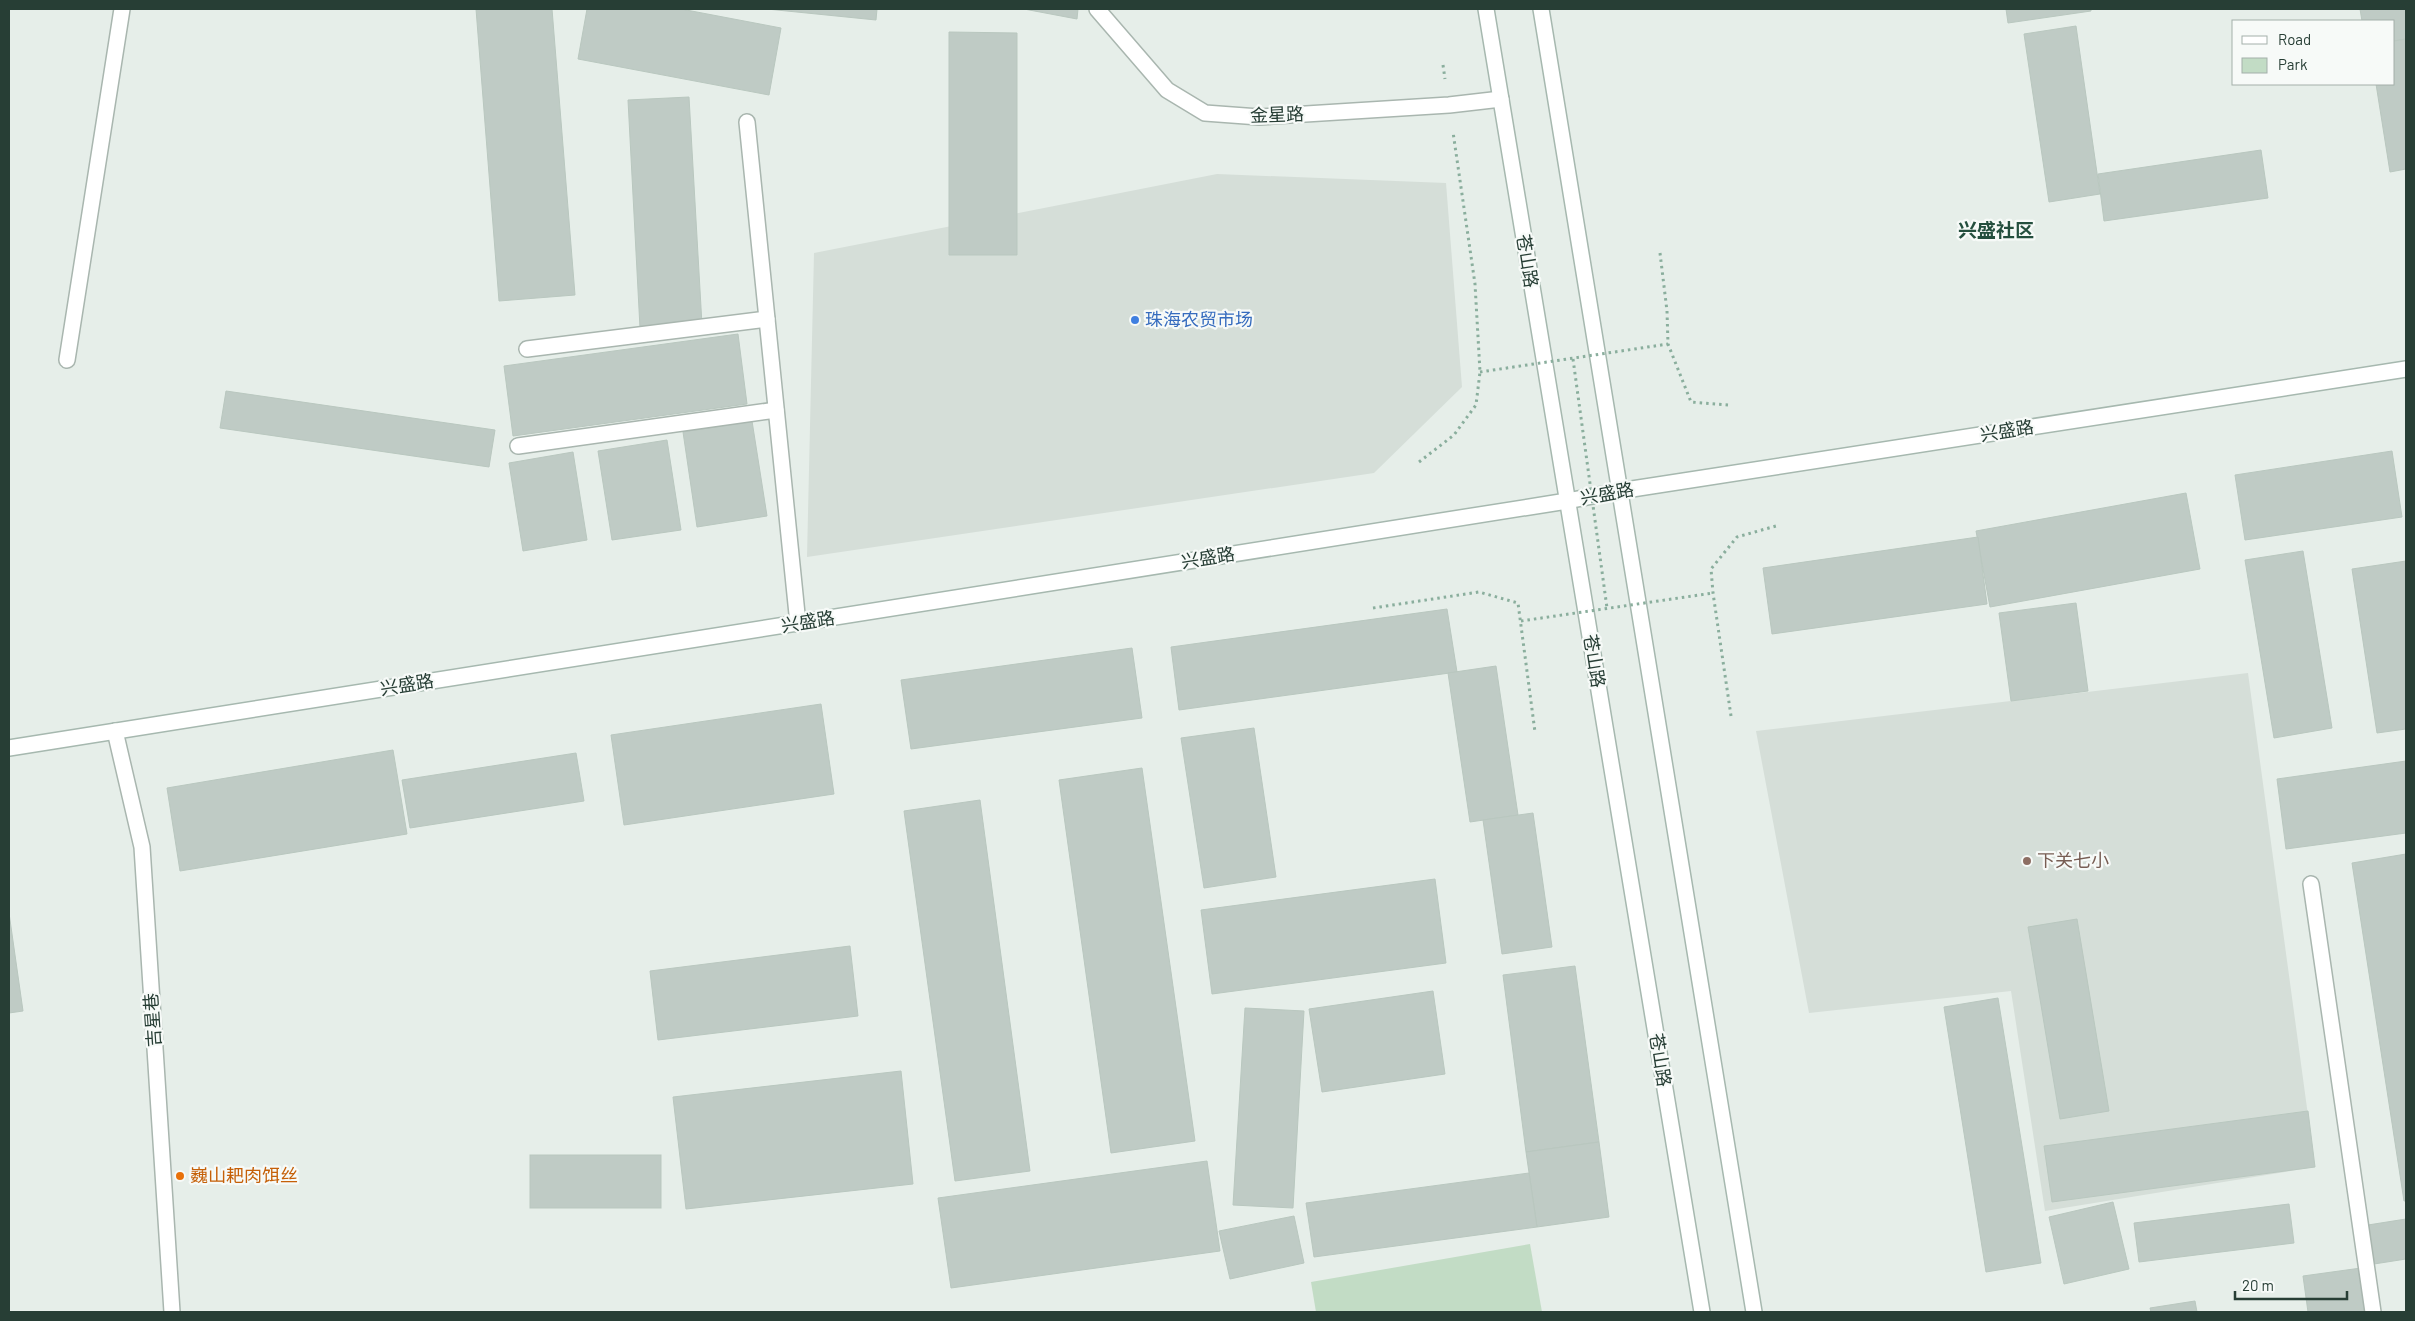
<svg xmlns="http://www.w3.org/2000/svg" width="2415" height="1321" font-family="Barlow,'Noto Sans SC',sans-serif">
	<rect width="100%" height="100%" fill="#e6eee9"/>
	<!-- built -->
	<g fill="#d5ded8">
		<path d="M1217,174l229,9 16,204 -88,86 -567,84 7,-304z"/>
		<path d="M2248,673l67,494 -270,44 -34,-220 -202,22 -53,-282z"/>
	</g>
	<!-- green -->
	<path fill="#c2dcc5" d="M1530,1244l12,68h-226l-5,-30z"/>
	<!-- building -->
	<g fill="#bfcbc5" stroke="#b9c7bf">
		<path d="M476,9h76l23,286 -76,6z"/>
		<path d="M587,9h94l100,19 -12,67 -191,-36z"/>
		<path d="M767,9h110l-1,11z"/>
		<path d="M1024,9h54l-1,10z"/>
		<path d="M2006,9h85v2l-83,12z"/>
		<path d="M2360,9h46v30l-12,2v-20h-32z"/>
		<path d="M2076,26l24,168 -51,8 -25,-168z"/>
		<path d="M949,32l68,1v222h-68z"/>
		<path d="M2406,39v130l-16,3 -14,-88h18v-43z"/>
		<path d="M689,97l13,228 -62,3 -12,-228z"/>
		<path d="M2261,150l7,48 -164,23 -6,-47z"/>
		<path d="M738,334l9,70 -234,32 -9,-70z"/>
		<path d="M226,391l269,39 -6,37 -269,-39z"/>
		<path d="M752,421l15,95 -70,11 -14,-95z"/>
		<path d="M667,440l14,90 -69,10 -14,-89z"/>
		<path d="M2392,451l10,66 -157,23 -10,-65z"/>
		<path d="M573,452l14,88 -64,11 -14,-88z"/>
		<path d="M2186,493l14,76 -210,38 -14,-76z"/>
		<path d="M1978,537l9,67 -215,30 -9,-66z"/>
		<path d="M2303,551l29,177 -58,10 -29,-178z"/>
		<path d="M2406,561v168l-29,4 -25,-164z"/>
		<path d="M2076,603l12,88 -77,10 -12,-88z"/>
		<path d="M1447,609l10,63 -278,38 -8,-63z"/>
		<path d="M1132,648l10,70 -231,31 -10,-69z"/>
		<path d="M1496,666l22,149 -48,7 -22,-149z"/>
		<path d="M821,704l13,90 -210,31 -13,-90z"/>
		<path d="M1254,728l22,149 -72,11 -23,-150z"/>
		<path d="M393,750l14,84 -227,37 -13,-83z"/>
		<path d="M576,753l8,48 -174,27 -8,-48z"/>
		<path d="M2406,761v72l-120,16 -9,-70z"/>
		<path d="M1142,768l53,373 -84,12 -52,-373z"/>
		<path d="M980,800l50,371 -75,10 -51,-370z"/>
		<path d="M1533,813l19,134 -50,7 -19,-134z"/>
		<path d="M2406,854v347h-2l-52,-338z"/>
		<path d="M1435,879l11,84 -234,31 -11,-84z"/>
		<path d="M9,913l14,98 -14,2z"/>
		<path d="M2077,919l32,192 -49,8 -32,-192z"/>
		<path d="M850,946l8,70 -200,24 -8,-69z"/>
		<path d="M1575,966l24,176 -73,10 -23,-177z"/>
		<path d="M1433,991l12,83 -123,18 -13,-83z"/>
		<path d="M1998,998l43,265 -55,9 -42,-265z"/>
		<path d="M1245,1008l59,3 -11,197 -60,-3z"/>
		<path d="M901,1071l12,113 -227,25 -13,-112z"/>
		<path d="M2308,1111l7,56 -263,35 -8,-56z"/>
		<path d="M1599,1142l10,75 -72,10 -11,-75z"/>
		<rect x="530" y="1155" width="131" height="53"/>
		<path d="M1207,1161l13,90 -269,37 -13,-90z"/>
		<path d="M1529,1173l8,54 -223,30 -8,-54z"/>
		<path d="M2113,1202l16,67 -65,15 -15,-67z"/>
		<path d="M2289,1204l5,39 -155,19 -5,-39z"/>
		<path d="M1294,1216l10,47 -74,16 -11,-48z"/>
		<path d="M2406,1219v40l-32,5 -6,-39z"/>
		<path d="M2361,1268l6,44h-59l-5,-36z"/>
		<path d="M2195,1301l2,11h-46l-1,-4z"/>
	</g>
	<g fill="none" stroke-linecap="round" stroke-linejoin="round">
		<!-- lane casing -->
		<g stroke="#a9b6af" stroke-width="18">
			<g id="lane">
				<path d="M747,122l51,502"/>
				<path d="M527,349l240,-30"/>
				<path d="M67,360l55,-351"/>
				<path d="M518,446l258,-36"/>
			</g>
		</g>
		<!-- street casing -->
		<g stroke="#a9b6af" stroke-width="18">
			<g id="street">
				<path d="M1097,9l70,81 38,23 54,4 190,-12 52,-6"/>
				<path d="M115,731l27,116 30,465"/>
				<path d="M2311,884l62,428"/>
			</g>
		</g>
		<!-- secondary casing -->
		<g stroke="#a6b8af" stroke-width="18">
			<g id="secondary">
				<path d="M1486,9l216,1303"/>
				<path d="M1541,9l213,1303"/>
				<path d="M9,748l1558,-247 52,-10 787,-122"/>
			</g>
		</g>
		<!-- path -->
		<g stroke="#8aae9d" stroke-width="3" stroke-dasharray="2.5 4" stroke-linecap="butt">
			<path d="M1443,65l2,14"/>
			<path d="M1660,253l7,58 1,33 23,58 37,3"/>
			<path d="M1419,462l35,-27 22,-30 4,-33 -5,-88 -22,-152"/>
			<path d="M1373,608l106,-16 39,11 17,129"/>
			<path d="M1731,716l-18,-123 -2,-24 26,-32 39,-11"/>
		</g>
		<!-- lane -->
		<use href="#lane" stroke="#fff" stroke-width="15"/>
		<!-- street -->
		<use href="#street" stroke="#fff" stroke-width="15"/>
		<!-- secondary -->
		<use href="#secondary" stroke="#fff" stroke-width="15"/>
		<!-- path-bridge -->
		<g stroke="#8aae9d" stroke-width="3" stroke-dasharray="2.5 4" stroke-linecap="butt">
			<path d="M1573,359l34,249"/>
			<path d="M1480,372l188,-28"/>
			<path d="M1521,621l192,-28"/>
		</g>
	</g>
	<!-- markers -->
	<circle fill="#3f7fe0" stroke="#f7faf8" stroke-width="2" cx="1135" cy="320" r="5"/>
	<circle fill="#8d6e63" stroke="#f7faf8" stroke-width="2" cx="2027" cy="861" r="5"/>
	<circle fill="#e8710a" stroke="#f7faf8" stroke-width="2" cx="180" cy="1176" r="5"/>
	<g text-anchor="middle" stroke-width="4.5" stroke-linejoin="round" paint-order="stroke">
		<!-- street labels -->
		<g font-size="18" fill="#273e35" stroke="#f7faf8">
			<text transform="translate(1277 115) rotate(-2)" y="6">金星路</text>
			<text transform="translate(1527 261) rotate(81)" y="6">苍山路</text>
			<text transform="translate(2007 431) rotate(-9)" y="6">兴盛路</text>
			<text transform="translate(1607 494) rotate(-10)" y="6">兴盛路</text>
			<text transform="translate(1208 558) rotate(-9)" y="6">兴盛路</text>
			<text transform="translate(808 622) rotate(-9)" y="6">兴盛路</text>
			<text transform="translate(1594 661) rotate(81)" y="6">苍山路</text>
			<text transform="translate(407 685) rotate(-9)" y="6">兴盛路</text>
			<text transform="translate(153 1020) rotate(-94)" y="6">吉星巷</text>
			<text transform="translate(1660 1060) rotate(81)" y="6">苍山路</text>
		</g>
		<!-- shop labels -->
		<g font-size="18" fill="#366cbe" stroke="#f7faf8" text-anchor="start">
			<text x="1145" y="326">珠海农贸市场</text>
		</g>
		<!-- education labels -->
		<g font-size="18" fill="#785e54" stroke="#f7faf8" text-anchor="start">
			<text x="2037" y="867">下关七小</text>
		</g>
		<!-- food labels -->
		<g font-size="18" fill="#c56008" stroke="#f7faf8" text-anchor="start">
			<text x="190" y="1182">巍山耙肉饵丝</text>
		</g>
		<!-- neighbourhood labels -->
		<g font-size="19" font-weight="bold" fill="#244f3e" stroke="#f7faf8">
			<text x="1996" y="237">兴盛社区</text>
		</g>
	</g>
	<!-- border -->
	<rect width="2415" height="1321" fill="none" stroke="#273e35" stroke-width="20"/>
	<!-- legend -->
	<rect x="2232" y="20" width="162" height="65" fill="#f7faf8" stroke="#a4afaa"/>
	<rect x="2242" y="36" width="25" height="8" fill="#ffffff" stroke="#a4afaa"/>
	<text x="2278" y="45" font-size="15" fill="#273e35">Road</text>
	<rect x="2242" y="58" width="25" height="15" fill="#c2dcc5" stroke="#a4afaa"/>
	<text x="2278" y="70" font-size="15" fill="#273e35">Park</text>
	<!-- scale -->
	<path d="M2235 1291v8h112v-8" fill="none" stroke="#273e35" stroke-width="2.5"/>
	<text x="2242" y="1291" font-size="15" fill="#273e35" stroke="#f7faf8" stroke-width="4" paint-order="stroke">20 m</text>
</svg>
